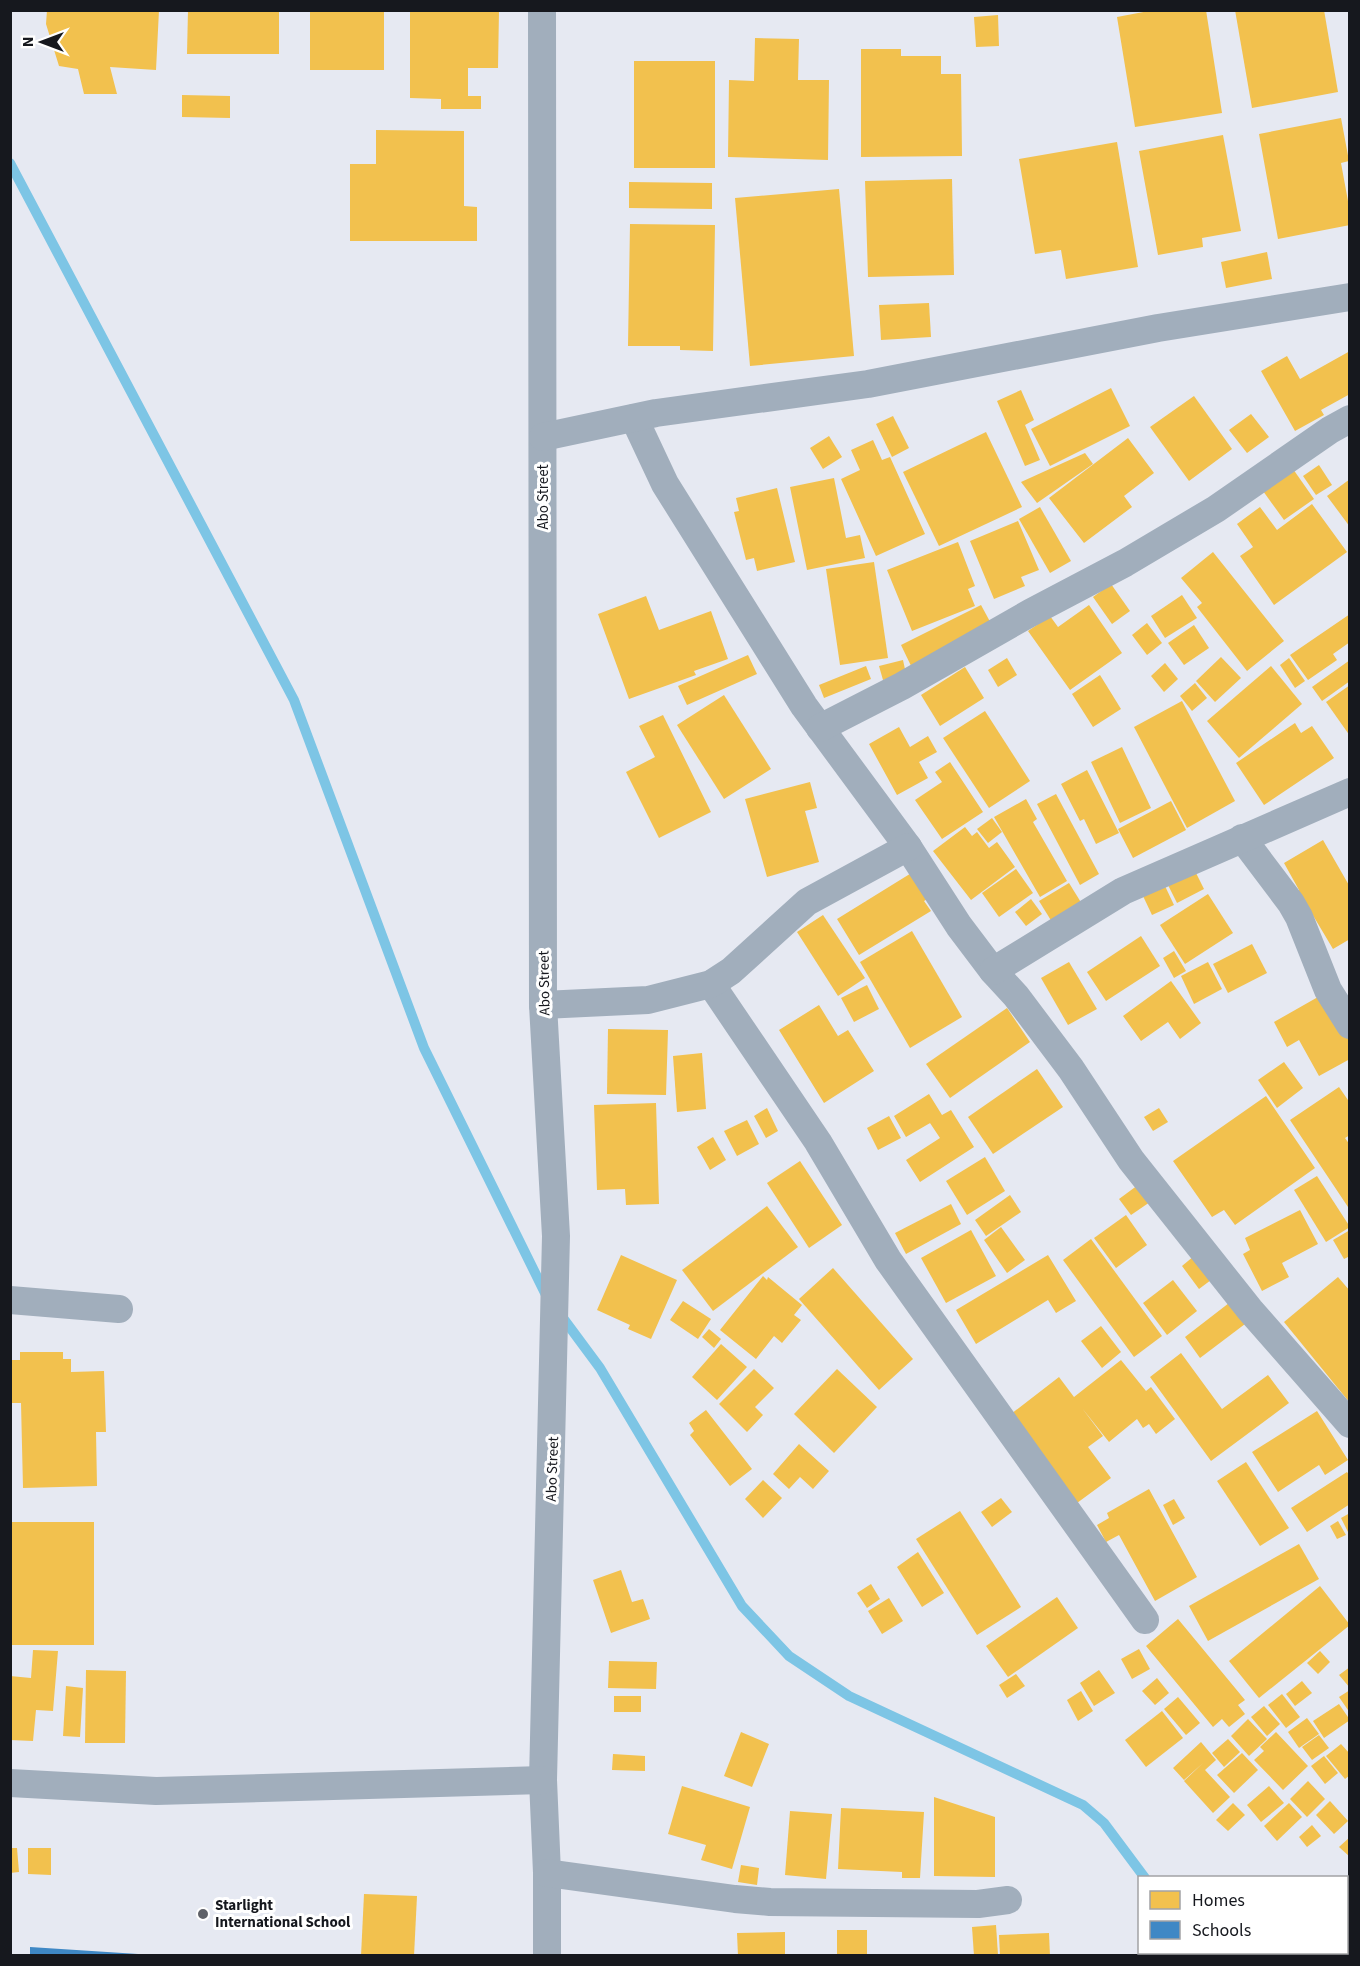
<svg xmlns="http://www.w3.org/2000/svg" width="1360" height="1966" font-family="'Source Sans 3',sans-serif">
	<rect width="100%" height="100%" fill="#e6e9f2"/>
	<!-- homes -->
	<g fill="#f2c14e">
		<path d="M47,10h112l-3,60 -46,-3 7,27h-33l-6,-25 -19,-3 -13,-42z"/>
		<path d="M188,10h91v44h-92z"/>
		<rect x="310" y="10" width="74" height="60"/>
		<path d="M410,10h89l-1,58h-30v28h13v13h-40v-10l-31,-1z"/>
		<path d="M1154,10h52l16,103 -87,14 -18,-110z"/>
		<path d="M1235,10h89l14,82 -86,16z"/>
		<path d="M998,15l1,31 -23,1 -2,-30z"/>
		<path d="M755,38l44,1 -1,41h31l-1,80 -100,-3 1,-77 25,1z"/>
		<path d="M861,49h40v7h40v18h20l1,82 -101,1z"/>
		<rect x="634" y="61" width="81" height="107"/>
		<path d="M182,95l48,1v22l-48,-1z"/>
		<path d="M1341,118l8,43 -8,2 9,49v13l-72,14 -19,-105z"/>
		<path d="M376,130l88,1v75l13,1v34h-127v-77h26z"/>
		<path d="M1223,135l18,96 -39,7 1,9 -45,8 -19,-104z"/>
		<path d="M1117,142l21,125 -72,12 -5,-29 -26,4 -16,-95z"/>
		<path d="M952,179l2,96 -86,2 -3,-96z"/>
		<path d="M629,182l83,1v26l-83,-1z"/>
		<path d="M839,189l15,167 -104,10 -15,-168z"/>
		<path d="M630,224l85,1 -2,126 -33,-1v-4h-52z"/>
		<path d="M1267,252l5,27 -46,9 -5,-26z"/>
		<path d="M929,303l2,34 -50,3 -2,-35z"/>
		<path d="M1350,351v43l-29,16 3,5 -29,16 -34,-60 26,-15 13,23z"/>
		<path d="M1111,388l19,38 -80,40 -19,-37z"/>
		<path d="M1021,390l13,30 -9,5 15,35 -15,6 -28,-65z"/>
		<path d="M1194,396l38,53 -43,32 -39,-54z"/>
		<path d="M1251,414l18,23 -22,16 -18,-23z"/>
		<path d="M893,416l16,32 -17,9 -16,-33z"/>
		<path d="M986,432l36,75 -83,39 -36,-74z"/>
		<path d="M829,436l13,21 -19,12 -13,-21z"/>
		<path d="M1128,438l26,35 -30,23 8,11 -48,36 -35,-45z"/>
		<path d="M873,440l9,20 8,-3 35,77 -49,22 -35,-77 19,-9 -9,-20z"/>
		<path d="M1085,453l8,11 -56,39 -16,-21z"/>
		<path d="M1319,465l13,20 -16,10 -13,-19z"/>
		<path d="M1293,469l21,30 -30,21 -21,-29z"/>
		<path d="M834,478l12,60 14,-3 5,23 -58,12 -17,-83z"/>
		<path d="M1350,479v48l-23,-31z"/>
		<path d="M777,488l18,74 -38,9 -3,-13 -8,2 -12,-48 5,-1 -3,-13z"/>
		<path d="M1312,504l35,48 -73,53 -34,-49 13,-9 -16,-23 23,-17 17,23z"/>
		<path d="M1040,507l31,54 -21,12 -31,-54z"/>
		<path d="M1018,521l21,49 -18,7 4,9 -31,13 -24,-58z"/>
		<path d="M958,542l17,44 -7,3 7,17 -63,25 -25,-61z"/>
		<path d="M1213,552l71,89 -37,30 -50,-64 5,-4 -21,-25z"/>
		<path d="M874,562l14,96 -48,7 -14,-96z"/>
		<path d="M1111,584l19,27 -18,13 -19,-27z"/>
		<path d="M1182,595l15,23 -32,20 -14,-22z"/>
		<path d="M646,596l13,34 52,-19 17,48 -34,12 2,4 -67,24 -31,-85z"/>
		<path d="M981,605l13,24 -81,41 -12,-25z"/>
		<path d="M1089,605l33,48 -52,37 -42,-59 22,-15 8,11z"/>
		<path d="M1350,614v28l-17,12 4,6 -29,20 -18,-25z"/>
		<path d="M1147,623l15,20 -15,12 -15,-20z"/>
		<path d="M1194,625l15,23 -25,17 -16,-22z"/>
		<path d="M748,655l9,19 -70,31 -9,-19z"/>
		<path d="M1221,657l20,21 -26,24 -19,-21z"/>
		<path d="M1007,658l10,17 -19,12 -10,-17z"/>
		<path d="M1289,658l16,23 -10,7 -15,-23z"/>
		<path d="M903,660l3,14 -23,6 -4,-14z"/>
		<path d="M1350,660v21l-28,20 -10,-14z"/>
		<path d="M1165,663l13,16 -14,13 -13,-16z"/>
		<path d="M866,666l5,13 -47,19 -5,-13z"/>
		<path d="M1271,666l31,38 -63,54 -32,-37z"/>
		<path d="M965,667l19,31 -44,28 -19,-31z"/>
		<path d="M1100,675l21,34 -28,18 -21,-33z"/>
		<path d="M1195,683l12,15 -15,13 -12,-15z"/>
		<path d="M1350,685v51l-24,-34z"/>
		<path d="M724,695l47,74 -47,30 -47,-74z"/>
		<path d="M1182,701l53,100 -48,27 -53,-101z"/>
		<path d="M985,711l45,70 -41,27 -46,-70z"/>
		<path d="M663,715l48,97 -52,26 -33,-66 29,-15 -16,-31z"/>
		<path d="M1295,723l6,10 11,-7 22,32 -70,47 -28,-42z"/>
		<path d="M899,727l11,20 18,-11 9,16 -18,10 9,16 -31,17 -28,-51z"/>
		<path d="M1122,747l29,61 -31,15 -29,-61z"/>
		<path d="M950,762l33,50 -41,27 -27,-39 27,-18 -7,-10z"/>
		<path d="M1087,770l32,63 -23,11 -12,-25 -4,2 -19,-37z"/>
		<path d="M810,782l7,26 -12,3 14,51 -52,15 -22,-78z"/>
		<path d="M1056,794l43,80 -19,11 -43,-81z"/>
		<path d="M1026,799l11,20 -4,3 34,59 -27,16 -46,-80z"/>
		<path d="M1171,801l15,29 -53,28 -15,-29z"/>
		<path d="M992,818l10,14 -14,11 -11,-14z"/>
		<path d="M965,827l7,9 5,-4 12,16 8,-6 18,25 -44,33 -38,-49z"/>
		<path d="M1323,840l27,47v52l-17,10 -25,-42 -12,-15 3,-2 -15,-27z"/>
		<path d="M1016,869l17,24 -34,24 -17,-24z"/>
		<path d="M1194,869l10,20 -27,14 -10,-20z"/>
		<path d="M913,872l16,26 -5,3 7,10 -72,44 -22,-36z"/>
		<path d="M1069,883l13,21 -30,18 -13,-21z"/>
		<path d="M1165,886l9,19 -22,10 -9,-19z"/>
		<path d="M1208,894l25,39 -48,31 -25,-39z"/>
		<path d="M1031,899l11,15 -16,12 -11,-14z"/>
		<path d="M823,915l42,63 -27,18 -41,-64z"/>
		<path d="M912,931l50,86 -52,31 -50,-86z"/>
		<path d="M1141,936l19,30 -54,35 -19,-29z"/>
		<path d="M1252,944l15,29 -39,20 -15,-29z"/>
		<path d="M1174,951l12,20 -12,7 -11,-20z"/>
		<path d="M1069,962l28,47 -29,16 -27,-47z"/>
		<path d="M1208,962l14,27 -28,15 -13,-28z"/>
		<path d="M1171,981l30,42 -21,16 -12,-17 -27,19 -18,-25z"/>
		<path d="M867,985l12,24 -25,13 -13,-24z"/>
		<path d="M1325,993l25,45v21l-31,17 -20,-36 -12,7 -13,-25z"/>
		<path d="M819,1005l19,31 10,-6 26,41 -50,32 -45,-73z"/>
		<path d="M1007,1008l23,34 -80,56 -24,-34z"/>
		<path d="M608,1029l60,1 -2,65 -59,-1z"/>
		<path d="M702,1053l4,56 -29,3 -4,-56z"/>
		<path d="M1284,1062l19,26 -26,20 -19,-28z"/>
		<path d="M1037,1069l26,38 -70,47 -25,-37z"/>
		<path d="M1339,1087l11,16v32l-5,3 5,7v65l-60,-90z"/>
		<path d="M929,1094l13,21 9,-5 23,37 -54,35 -14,-22 34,-22 -10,-15 7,-4 -31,18 -12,-21z"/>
		<path d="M1266,1096l49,72 -80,57 -11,-15 -12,7 -39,-56z"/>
		<path d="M656,1103l3,101 -33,1 -1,-16 -28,1 -3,-85z"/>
		<path d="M767,1108l11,23 -12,7 -12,-22z"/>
		<path d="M1159,1108l9,14 -15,9 -9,-14z"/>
		<path d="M889,1116l12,22 -23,12 -11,-22z"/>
		<path d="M747,1120l12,24 -22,12 -13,-25z"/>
		<path d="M713,1137l13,23 -16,10 -13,-23z"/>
		<path d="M985,1157l20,34 -38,24 -21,-34z"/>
		<path d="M800,1161l42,64 -33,23 -42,-65z"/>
		<path d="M1317,1176l33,51 -24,15 -32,-52z"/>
		<path d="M1138,1185l12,17 -19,13 -12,-16z"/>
		<path d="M1010,1195l11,17 -35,24 -11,-16z"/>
		<path d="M951,1204l10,20 -55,30 -11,-21z"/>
		<path d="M767,1206l31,41 -85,64 -31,-41z"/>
		<path d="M1300,1210l18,34 -36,19 7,14 -27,14 -19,-37 7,-4 -5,-12z"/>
		<path d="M1126,1215l21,30 -31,23 -22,-30z"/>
		<path d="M1001,1227l24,33 -18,13 -23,-33z"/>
		<path d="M971,1230l25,46 -50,27 -25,-45z"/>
		<path d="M1350,1230v26l-6,3 -11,-19z"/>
		<path d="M1091,1239l71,97 -28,21 -71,-97z"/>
		<path d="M621,1255l56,25 -26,59 -23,-10 2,-4 -33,-15z"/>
		<path d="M1048,1255l28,46 -20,12 -8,-13 -72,44 -20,-34z"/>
		<path d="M1194,1256l17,24 -12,9 -17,-23z"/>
		<path d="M833,1268l80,91 -34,31 -80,-91z"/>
		<path d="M763,1276l4,4 1,-3 34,28 -8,10 7,5 -19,23 -8,-7 -18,23 -36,-29z"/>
		<path d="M1338,1277l12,14v112l-66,-81z"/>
		<path d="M1173,1280l24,31 -30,24 -24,-32z"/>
		<path d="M683,1301l28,18 -13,20 -28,-19z"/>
		<path d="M1229,1303l16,21 -45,34 -15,-21z"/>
		<path d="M1101,1326l20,26 -19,16 -21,-27z"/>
		<path d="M709,1329l12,10 -7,9 -12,-11z"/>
		<path d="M721,1344l26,23 -30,33 -25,-23z"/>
		<path d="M20,1352h43v7h8v13l33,-1 2,61h-10l1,54 -74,2 -2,-85h-11v-43h10z"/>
		<path d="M1181,1353l41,56 46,-34 21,28 -78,58 -61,-84z"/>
		<path d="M1121,1360l25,31 5,-4 24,32 -19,15 -7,-10 -6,4 -6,-9 -28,23 -27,-34 21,28 -15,11 23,31 -34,25 -66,-89 48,-37 15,20z"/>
		<path d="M754,1369l20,19 -19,19 8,8 -16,17 -28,-28z"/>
		<path d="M837,1369l40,38 -43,46 -40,-39z"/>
		<path d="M706,1410l46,59 -22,17 -40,-51 4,-4 -5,-8z"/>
		<path d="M1317,1411l31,49 -23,15 -6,-10 -41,27 -26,-40z"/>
		<path d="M799,1444l30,27 -16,18 -13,-12 -11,12 -16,-15z"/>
		<path d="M1246,1462l43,66 -29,18 -43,-65z"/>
		<path d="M1347,1472l3,4v28l-43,28 -16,-24z"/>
		<path d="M763,1480l19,18 -19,20 -18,-19z"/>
		<path d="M1149,1489l48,88 -42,24 -36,-66 -13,7 -9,-17 12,-7 -2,-5z"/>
		<path d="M1001,1498l11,14 -20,15 -11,-15z"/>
		<path d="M1174,1499l11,19 -12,7 -10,-20z"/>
		<path d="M960,1511l61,96 -44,28 -61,-96z"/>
		<path d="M1350,1513v23l-9,-18z"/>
		<path d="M1338,1521l8,14 -9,4 -7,-13z"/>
		<rect x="11" y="1522" width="83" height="123"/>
		<path d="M1299,1544l20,35 -111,62 -19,-35z"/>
		<path d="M918,1552l26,41 -22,14 -25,-40z"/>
		<path d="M621,1570l11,32 11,-3 7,20 -39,14 -18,-53z"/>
		<path d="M871,1584l9,15 -13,9 -10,-15z"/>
		<path d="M1320,1586l30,39 -91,73 -30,-37z"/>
		<path d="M1057,1597l21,31 -70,49 -22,-31z"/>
		<path d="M889,1598l14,23 -21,13 -14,-23z"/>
		<path d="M1178,1619l67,81 -7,5 7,9 -16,13 -7,-8 -9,8 -67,-81z"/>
		<path d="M1139,1649l11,20 -18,10 -11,-20z"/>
		<path d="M33,1650l25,1 -5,60 -17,-1 -3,31 -23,-1v-64l21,2z"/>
		<path d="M1320,1651l10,11 -12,12 -11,-11z"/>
		<path d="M609,1661l48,1 -1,27 -48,-1z"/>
		<path d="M1350,1667v21l-11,-13z"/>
		<path d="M86,1670l40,1 -1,72h-40z"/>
		<path d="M1099,1670l16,23 -21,13 -14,-23z"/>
		<path d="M1016,1674l9,12 -18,12 -8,-13z"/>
		<path d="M1157,1678l12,15 -14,12 -13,-14z"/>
		<path d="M1302,1681l10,12 -17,13 -9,-12z"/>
		<path d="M66,1686l17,2 -3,49 -17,-1z"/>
		<path d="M1350,1690v23l-11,-16z"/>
		<path d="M1081,1691l12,20 -15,10 -11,-21z"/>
		<path d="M1282,1694l18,23 -14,11 -18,-23z"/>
		<rect x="614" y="1696" width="27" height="16"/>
		<path d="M1178,1697l22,26 -14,12 -22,-26z"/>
		<path d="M1339,1704l11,16 -26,18 -11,-17z"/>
		<path d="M1264,1706l16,18 -13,12 -16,-19z"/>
		<path d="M1162,1711l21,27 -37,29 -21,-27z"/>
		<path d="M1307,1718l12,16 -20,14 -11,-16z"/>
		<path d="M1248,1719l19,20 -18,17 -18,-20z"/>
		<path d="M741,1732l28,12 -17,43 -28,-11z"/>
		<path d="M1276,1732l32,34 -25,24 -29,-30 10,-9 -4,-4z"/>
		<path d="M1319,1735l10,13 -17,12 -10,-13z"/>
		<path d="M1228,1739l12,13 -16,15 -12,-14z"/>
		<path d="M1201,1742l15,18 -11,10 25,27 -17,16 -29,-32 19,-18 -19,17 -11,-12z"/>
		<path d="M1341,1744l9,10v21l-5,4 -19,-23z"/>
		<path d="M1242,1753l16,17 -24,23 -17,-18z"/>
		<path d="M613,1754l32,2v15l-33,-1z"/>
		<path d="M1324,1756l14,17 -13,11 -14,-18z"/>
		<path d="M1308,1781l17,18 -18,18 -17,-18z"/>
		<path d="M682,1786l68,21 -18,62 -31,-9 5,-15 -38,-11z"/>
		<path d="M1269,1786l15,17 -23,19 -14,-17z"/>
		<path d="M934,1797l61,20v60l-61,-1z"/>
		<path d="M1330,1801l18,20 -14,13 -18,-19z"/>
		<path d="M1233,1803l12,12 -17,16 -12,-11z"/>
		<path d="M1289,1803l13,14 -25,24 -13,-15z"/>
		<path d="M841,1808l83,4 -4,66h-18v-6l-64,-3z"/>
		<path d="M790,1811l42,3 -6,65 -41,-4z"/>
		<path d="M1312,1825l9,11 -14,11 -8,-10z"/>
		<path d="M1350,1837v20l-11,-10z"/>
		<path d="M10,1848h7l2,24 -9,1z"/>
		<path d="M28,1848h23v27l-23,-1z"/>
		<path d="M741,1865l18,3 -2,17 -19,-3z"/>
		<path d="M364,1894l53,2 -3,60h-53z"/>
		<path d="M996,1925l2,30 -24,1 -2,-29z"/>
		<rect x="837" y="1930" width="30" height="26"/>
		<path d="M785,1932v24h-47l-1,-23z"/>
		<path d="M1049,1933l1,23h-50l-1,-21z"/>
	</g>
	<!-- schools -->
	<path fill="#3f88c5" d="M30,1947l108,7v2h-108z"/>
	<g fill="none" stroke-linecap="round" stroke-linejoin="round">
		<!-- stream -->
		<g stroke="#7dc5e5" stroke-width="10">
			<path d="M10,163l284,537 130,348 123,249"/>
			<path d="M560,1314l40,54 142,238 47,50 60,40 234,109 21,18 41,55"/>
			<path d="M1201,1952l2,4"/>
		</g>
		<!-- minor -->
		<g stroke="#a1aebc" stroke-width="28">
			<path d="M542,10l1,995 13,231 -13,544 4,93v83"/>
			<path d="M634,418l31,66 139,222 104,141 51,79 34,45 23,25 55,73 60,91 119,150 100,114"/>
			<path d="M543,437l113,-24 212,-29 290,-56 192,-31"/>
			<path d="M820,728l82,-42 128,-73 95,-50 91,-54 114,-79 20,-11"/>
			<path d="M1242,838l49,65 8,14 29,73 22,35"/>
			<path d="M993,971l130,-80 227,-99"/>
			<path d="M711,984l107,158 70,118 257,360"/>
			<path d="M543,1005l105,-5 63,-16 20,-13 76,-69 101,-55"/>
			<path d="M10,1300l109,9"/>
			<path d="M10,1783l146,8 387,-11"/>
			<path d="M547,1873l188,26 35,3 208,2 30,-4"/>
		</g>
	</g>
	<!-- markers -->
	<circle fill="#5f6168" stroke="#fff" stroke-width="2" cx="203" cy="1914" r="6"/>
	<g text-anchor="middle" stroke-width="6" stroke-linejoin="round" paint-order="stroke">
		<!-- street labels -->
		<g font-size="15" fill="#16181e" stroke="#fff">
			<text transform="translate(543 497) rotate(-90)" y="5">Abo Street</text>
			<text transform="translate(544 983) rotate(-91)" y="5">Abo Street</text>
			<text transform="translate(552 1469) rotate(-88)" y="5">Abo Street</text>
		</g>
		<!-- poi labels -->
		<g font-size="15" font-weight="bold" fill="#16181e" stroke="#fff" text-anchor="start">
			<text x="215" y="1910">Starlight<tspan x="215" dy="17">International School</tspan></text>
		</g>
	</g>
	<!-- border -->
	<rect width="1360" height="1966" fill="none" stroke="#16181e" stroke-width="24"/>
	<!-- legend -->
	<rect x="1138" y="1876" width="210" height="78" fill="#ffffff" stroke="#a2a3a5" stroke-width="1.5"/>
	<rect x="1150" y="1891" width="30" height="18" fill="#f2c14e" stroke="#a2a3a5" stroke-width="1.5"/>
	<text x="1192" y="1906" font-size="18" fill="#16181e">Homes</text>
	<rect x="1150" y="1921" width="30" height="18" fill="#3f88c5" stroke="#a2a3a5" stroke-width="1.5"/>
	<text x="1192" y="1936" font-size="18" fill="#16181e">Schools</text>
	<!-- north arrow -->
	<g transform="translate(42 42) rotate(270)" stroke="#ffffff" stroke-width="4.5" paint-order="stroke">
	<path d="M0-4.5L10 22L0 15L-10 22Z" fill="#16181e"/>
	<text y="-9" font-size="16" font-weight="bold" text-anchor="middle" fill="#16181e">N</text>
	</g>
</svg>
